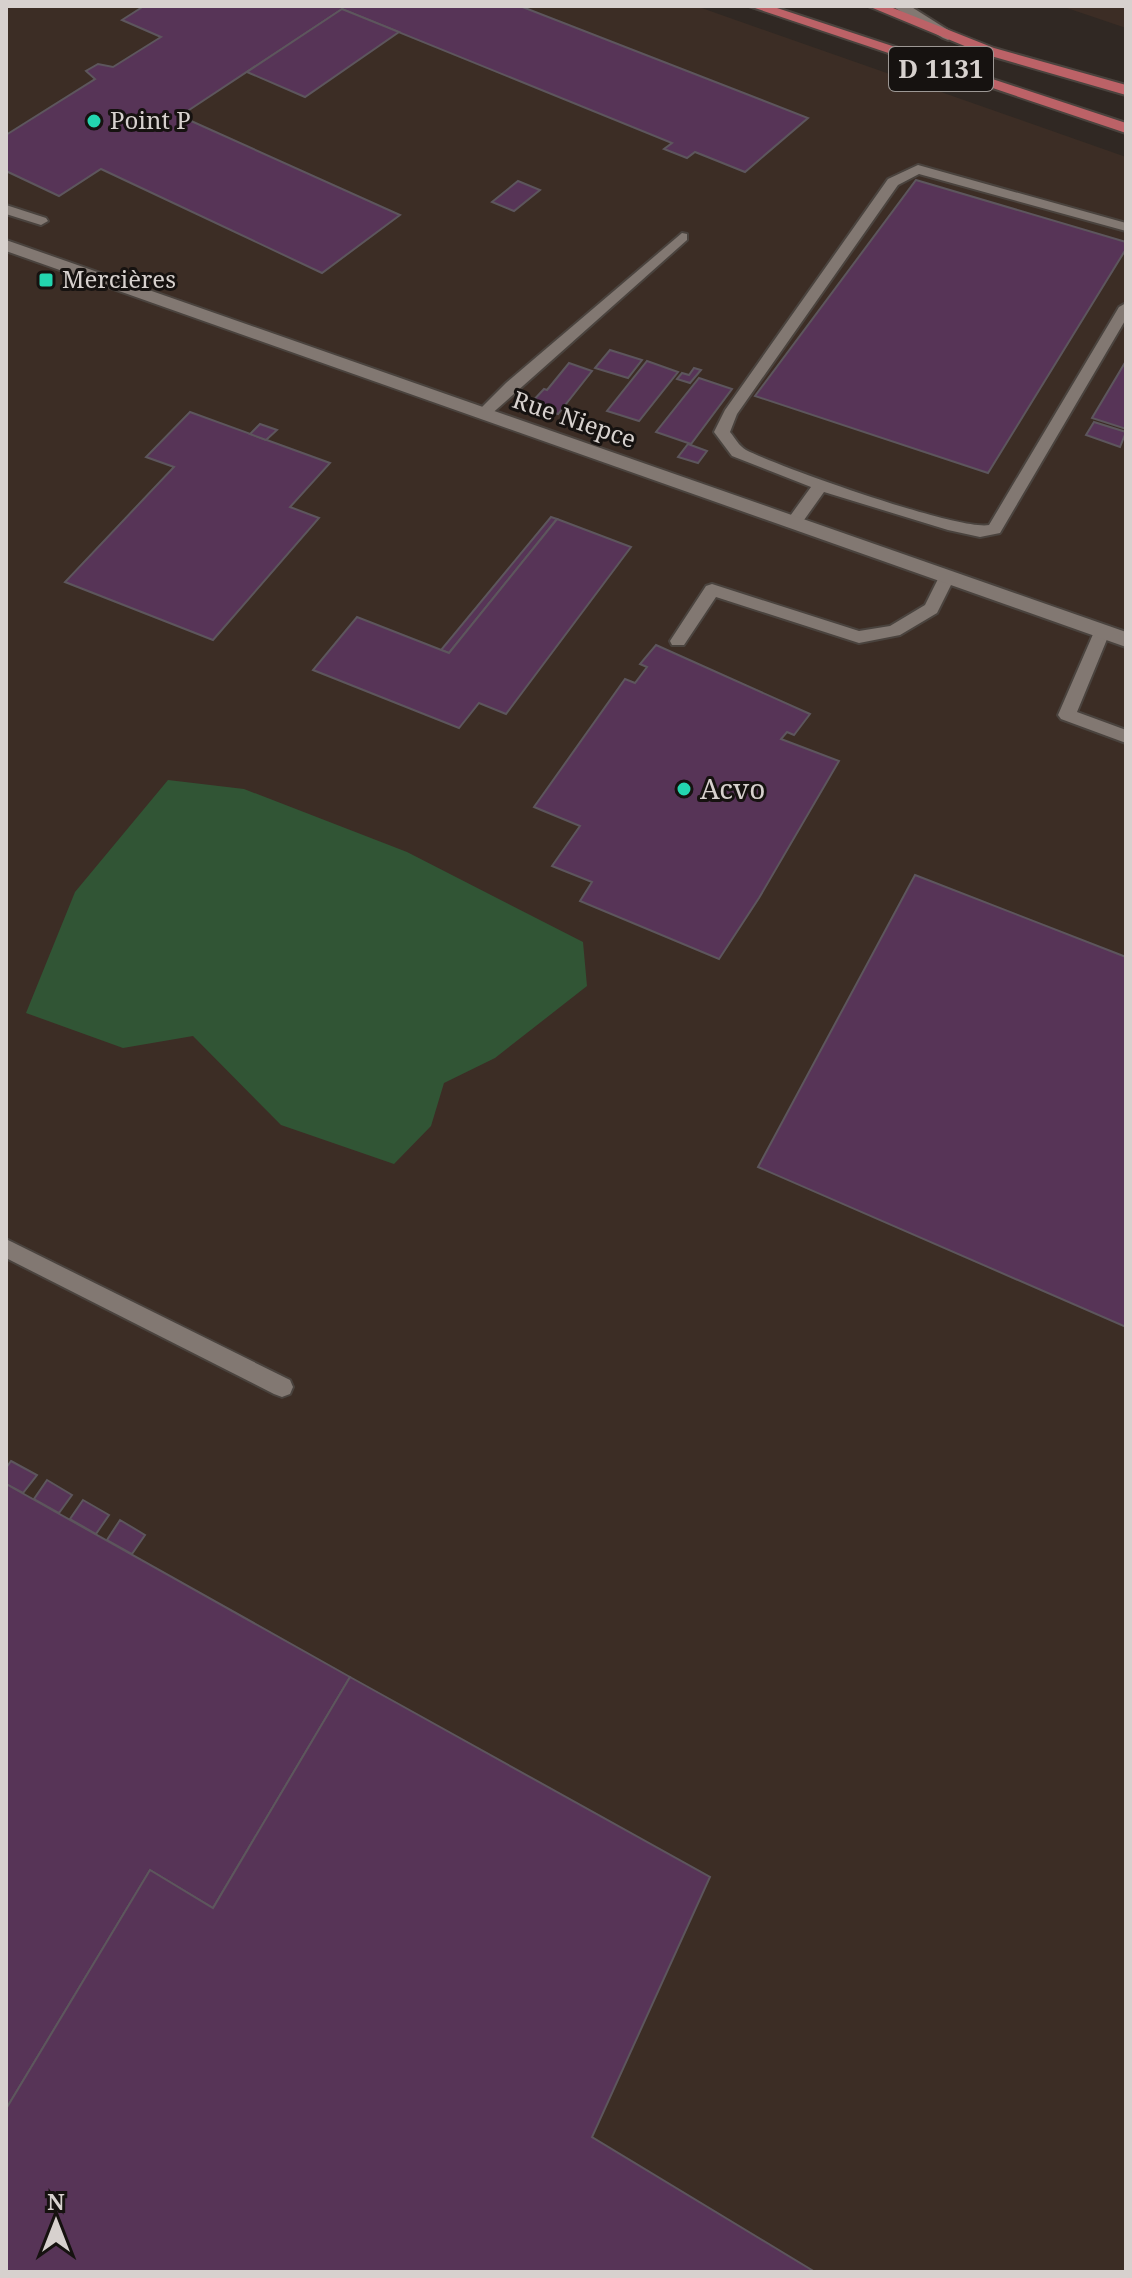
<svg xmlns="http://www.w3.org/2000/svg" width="1132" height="2278" font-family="'Noto Serif',serif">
	<rect width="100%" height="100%" fill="#302823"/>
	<!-- built -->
	<g fill="#3c2d25">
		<path d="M6,6h690l430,151v2115h-1120z"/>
		<path d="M1060,6h66v22l-65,-22z"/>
	</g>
	<!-- green -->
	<path fill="#315535" d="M168,780l76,9 163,63 176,90 4,44 -92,72 -51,25 -13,43 -37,38 -113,-39 -88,-89 -70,12 -97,-35 49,-121z"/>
	<!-- building -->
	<g fill="#573457" stroke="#5d565d" stroke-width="2">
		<path d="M144,6h376l288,112 -63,54 -50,-20 -8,6 -23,-9 8,-6 -330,-134 -162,107 220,99 -78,58 -221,-104 -42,27 -53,-25v-36l89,-56 -9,-8 12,-7 15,3 48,-30 -39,-17z"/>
		<path d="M342,9l57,23 -94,65 -58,-25z"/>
		<path d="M916,180l210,62v7l-138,224 -233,-77z"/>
		<path d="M518,181l22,9 -26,21 -22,-9z"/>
		<path d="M610,350l32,10 -14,18 -33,-10z"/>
		<path d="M647,361l31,11 -39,49 -32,-10z"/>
		<path d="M1126,361v68l-34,-11z"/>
		<path d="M569,363l23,8 -34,43 -29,-9 15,-16 3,1z"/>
		<path d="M694,368l7,2 -11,13 -13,-4 5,-6 7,2z"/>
		<path d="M699,378l33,11 -41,55 -35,-12z"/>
		<path d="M190,412l140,51 -40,44 29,11 -106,122 -148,-58 109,-115 -28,-10z"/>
		<path d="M1094,422l32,10 -6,15 -34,-12z"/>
		<path d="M260,424l17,6 -11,10 -16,-6z"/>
		<path d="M688,444l19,7 -9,12 -20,-6z"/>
		<path d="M551,517l6,2 -108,134 -8,-3z"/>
		<path d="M557,519l74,28 -125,167 -27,-11 -20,25 -146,-58 44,-53 92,36z"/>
		<path d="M656,645l154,69 -16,21 -7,-3 -6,7 58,22 -80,137 -40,61 -139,-58 12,-19 -40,-16 28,-40 -46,-19 91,-128 10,4 12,-16 -7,-3z"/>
		<path d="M915,875l211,82v370l-368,-160z"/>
		<path d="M11,1461l26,14 -14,18 -17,-9v-16z"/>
		<path d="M47,1480l25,15 -13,18 -25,-14z"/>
		<path d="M6,1484l344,193 -137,231 -63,-38 -144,239z"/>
		<path d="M83,1500l26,15 -13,19 -26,-15z"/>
		<path d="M120,1520l25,15 -13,19 -25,-14z"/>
		<path d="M350,1677l360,200 -118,260 223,135h-809v-163l144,-239 63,38z"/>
	</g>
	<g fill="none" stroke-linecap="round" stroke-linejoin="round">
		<!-- lane casing -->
		<g stroke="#4a433e" stroke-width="4">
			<g id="lane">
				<path d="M918,165l208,58v8l-207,-57 -21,11 -161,229 -7,18c5,6 9,14 16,18 33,17 213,81 243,75l130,-218 7,-4v16l-126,214 -20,4 -32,-7 -124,-38 -25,35h-12l-2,-4 26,-36 -79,-31 -18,-24 11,-22 163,-231z"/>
				<path d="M6,205l40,13 2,3 -7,4 -35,-11z"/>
				<path d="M682,233l5,1v6l-199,177h-10v-6l28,-28z"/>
				<path d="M947,571l8,6 -18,36 -37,22 -41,8 -143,-46 -32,48h-12l-2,-4 36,-55 6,-2 147,47 31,-5 35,-21 16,-32z"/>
				<path d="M1102,626l8,6 -33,80 49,18v13l-65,-24 -3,-4 36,-83z"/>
				<path d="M6,1239l284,141 3,7 -3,7 -8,3 -8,-3 -268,-136z"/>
			</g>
		</g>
		<!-- street casing -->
		<g stroke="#4a433e" stroke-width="4">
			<path id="street" d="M6,240l1120,392v15l-1120,-396z"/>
		</g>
		<!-- secondary casing -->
		<g stroke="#4a433e" stroke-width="4">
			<path id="secondary" d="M892,6h18l46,29 -8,5 -5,-2z"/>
		</g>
		<!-- primary casing -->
		<g stroke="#4a433e" stroke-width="4">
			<g id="primary">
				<path d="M749,6h22l355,117v10z"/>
				<path d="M868,6h20l106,42 132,37v10l-142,-41z"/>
			</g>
		</g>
		<!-- lane -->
		<use href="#lane" fill="#827872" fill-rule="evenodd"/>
		<!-- street -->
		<use href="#street" fill="#827872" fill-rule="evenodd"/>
		<!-- secondary -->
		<use href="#secondary" fill="#827872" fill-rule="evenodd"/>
		<!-- primary -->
		<use href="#primary" fill="#bc6267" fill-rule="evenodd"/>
	</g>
	<!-- markers -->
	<g fill="#23d5af" stroke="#161210" stroke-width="3">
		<circle cx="94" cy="121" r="8"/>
		<rect x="38" y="272" width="16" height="16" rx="4"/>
		<circle cx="684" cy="789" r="8"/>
	</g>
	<g text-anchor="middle" stroke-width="6" stroke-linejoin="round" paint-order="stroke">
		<!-- far-poi labels -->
		<g font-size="24" fill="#d7d1ce" stroke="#161210" text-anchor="start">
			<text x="110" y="129">Point P</text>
			<text x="62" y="288">Mercières</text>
		</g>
		<!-- far-street labels -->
		<g font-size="24" fill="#d7d1ce" stroke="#161210">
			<text transform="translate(574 420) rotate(19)" y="8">Rue Niepce</text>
		</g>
		<!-- shield labels -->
		<rect fill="#161210" stroke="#9d9895" stroke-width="2" x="889" y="47" width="104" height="44" rx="6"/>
		<g font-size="26" font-weight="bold" fill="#d7d1ce">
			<text x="941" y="78">D 1131</text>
		</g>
		<!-- poi labels -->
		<g font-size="28" fill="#d7d1ce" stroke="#161210" text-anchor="start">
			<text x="700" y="799">Acvo</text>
		</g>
	</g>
	<!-- border -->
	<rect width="1132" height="2278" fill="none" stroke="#d7d1ce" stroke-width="16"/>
	<!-- north arrow -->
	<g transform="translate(56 2222)" stroke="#161210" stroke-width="6" paint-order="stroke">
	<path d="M0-6L14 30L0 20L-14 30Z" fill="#d7d1ce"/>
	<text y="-12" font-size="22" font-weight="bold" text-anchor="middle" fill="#d7d1ce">N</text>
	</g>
</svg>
